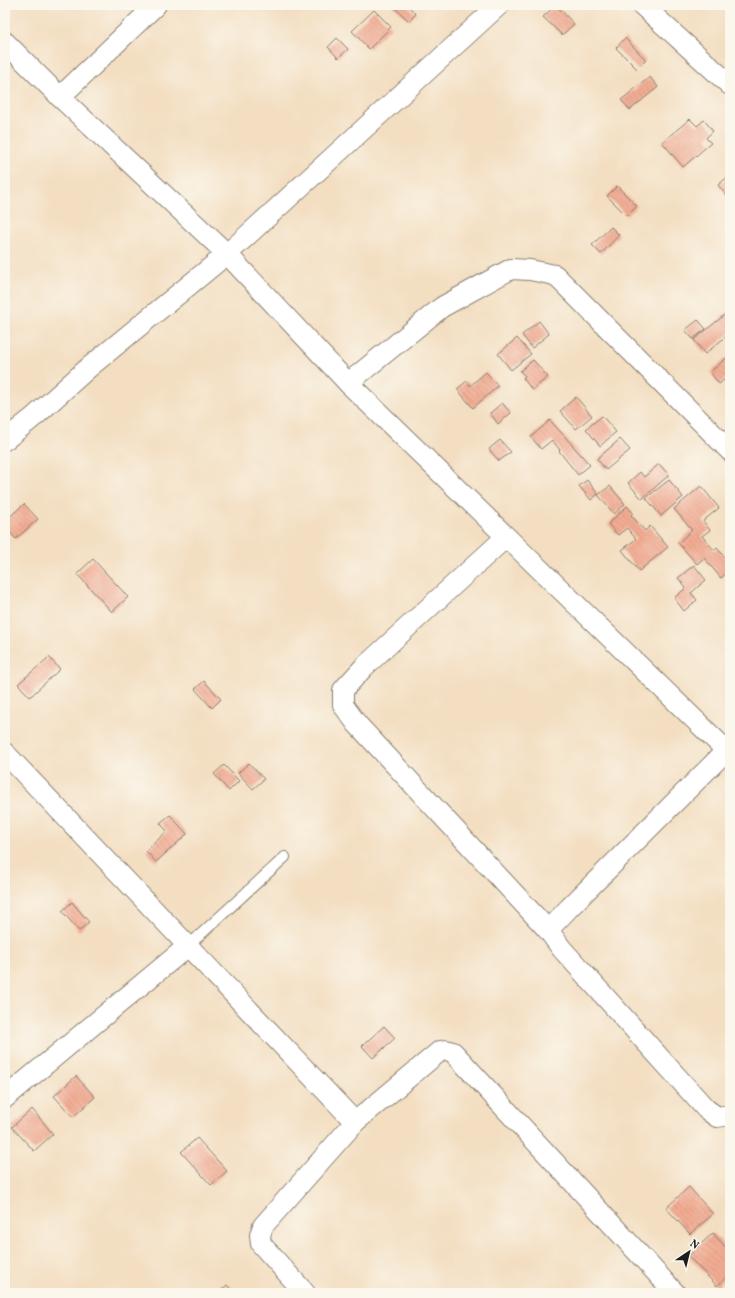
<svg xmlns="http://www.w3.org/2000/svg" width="735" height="1298" font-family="Vollkorn,serif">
	<defs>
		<pattern id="building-back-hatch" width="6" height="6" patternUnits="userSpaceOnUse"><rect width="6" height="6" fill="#f2ac93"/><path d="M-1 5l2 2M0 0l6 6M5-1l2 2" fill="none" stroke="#cf937e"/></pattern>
	</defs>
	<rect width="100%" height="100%" fill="#fbf7ec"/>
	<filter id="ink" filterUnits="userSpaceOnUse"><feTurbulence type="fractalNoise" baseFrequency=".025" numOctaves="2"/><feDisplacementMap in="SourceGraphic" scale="8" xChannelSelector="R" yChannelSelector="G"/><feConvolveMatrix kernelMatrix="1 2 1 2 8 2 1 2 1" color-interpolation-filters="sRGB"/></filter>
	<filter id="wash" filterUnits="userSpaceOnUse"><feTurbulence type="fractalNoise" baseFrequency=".012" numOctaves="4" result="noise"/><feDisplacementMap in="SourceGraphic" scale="16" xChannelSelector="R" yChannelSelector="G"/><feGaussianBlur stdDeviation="0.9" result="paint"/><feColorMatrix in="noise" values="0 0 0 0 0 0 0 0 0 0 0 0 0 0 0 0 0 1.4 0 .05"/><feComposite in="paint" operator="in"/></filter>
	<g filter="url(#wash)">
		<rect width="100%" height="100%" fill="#f3dec1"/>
		<g id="blocks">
			<!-- building -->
			<g fill="url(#building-back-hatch)">
				<path d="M392,5h15l9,9 -7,7z"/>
				<path d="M556,5l18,19 -12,11 -19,-18z"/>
				<path d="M374,10l17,17 -22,22 -17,-18z"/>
				<path d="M337,38l11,11 -10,9 -10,-11z"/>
				<path d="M625,38l21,22 -9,9 -21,-21z"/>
				<path d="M650,77l8,10 -28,23 -9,-10z"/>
				<path d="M690,119l7,7 7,-6 9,11 -7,7 5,5 -28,24 -21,-25z"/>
				<path d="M730,175v27l-3,-4 1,-1 -10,-12z"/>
				<path d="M617,186l20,20 -10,10 -20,-20z"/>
				<path d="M611,227l8,8 -18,19 -9,-9z"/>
				<path d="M728,312l2,2v19l-25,21 -11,-14z"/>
				<path d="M698,320l8,9 -13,10 -8,-9z"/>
				<path d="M539,321l10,13 -17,14 -10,-13z"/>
				<path d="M517,338l14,16 -20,16 -13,-16z"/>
				<path d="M730,355v20l-11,9 -9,-12z"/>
				<path d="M533,360l15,17 -16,13 -9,-12 2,-2 -5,-5z"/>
				<path d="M486,372l12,14 -25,22 -16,-19 10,-8 3,5z"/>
				<path d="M576,397l16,19 -16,13 -16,-18z"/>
				<path d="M502,403l9,10 -13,11 -8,-11z"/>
				<path d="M602,416l14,16 -16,14 -14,-17z"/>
				<path d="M550,420l40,45 -12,10 -19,-24 1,-1 -8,-10 -11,9 -10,-12z"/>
				<path d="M620,439l10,11 -24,20 -9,-11z"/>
				<path d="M500,440l11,12 -12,9 -10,-12z"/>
				<path d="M659,464l10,11 -27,24 -14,-16 12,-11 4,5z"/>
				<path d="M587,480l11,14 -7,6 -12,-14z"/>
				<path d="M669,480l14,17 -22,19 -15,-18z"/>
				<path d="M610,486l15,18 -11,10 -16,-19z"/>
				<path d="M701,486l18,22 -16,13 7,9 -8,6 12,14 3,-2 13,15v7l-9,8 -17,-20 -7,6 -19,-21 14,-13 -18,-21z"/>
				<path d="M24,504l14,15 -22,20 -11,-12v-6z"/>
				<path d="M627,506l6,7 -2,2 14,16 5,-5 18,21 -29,24 -17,-21 14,-11 -9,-11 -9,7 -10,-11z"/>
				<path d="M93,559l35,38 -16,15 -35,-38z"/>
				<path d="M694,565l12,15 -15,13 6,7 -13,11 -10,-13 12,-10 -8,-10z"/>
				<path d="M49,657l11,12 -30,28 -12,-13z"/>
				<path d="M204,681l17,18 -9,9 -17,-19z"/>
				<path d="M249,763l15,16 -11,10 -15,-16z"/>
				<path d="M224,765l15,16 -10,10 -15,-17z"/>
				<path d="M170,815l17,19 -31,28 -10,-11 21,-20 -7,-8z"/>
				<path d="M72,902l17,20 -10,9 -17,-20z"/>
				<path d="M384,1026l11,12 -22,20 -11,-12z"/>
				<path d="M76,1076l19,21 -22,20 -19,-21z"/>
				<path d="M32,1109l21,25 -19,17 -22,-24z"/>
				<path d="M197,1138l30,33 -16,14 -30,-33z"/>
				<path d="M689,1187l24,27 -23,20 -24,-26z"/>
				<path d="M713,1233l17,19v22l-13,12 -29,-30z"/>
				<path d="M227,1285l8,8h-17z"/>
			</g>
		</g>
	</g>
	<g filter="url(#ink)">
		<use href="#blocks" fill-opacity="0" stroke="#887d6e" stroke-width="1"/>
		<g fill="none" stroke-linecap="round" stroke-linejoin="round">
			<!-- lane casing -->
			<g stroke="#887d6e" stroke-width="12">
				<path id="lane" d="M188,946l97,-89"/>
			</g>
			<!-- street casing -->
			<g stroke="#887d6e" stroke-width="22">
				<g id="street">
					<path d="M642,5l88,80"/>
					<path d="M5,42l55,55 167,157 121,129 382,371"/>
					<path d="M60,97l96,-92"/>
					<path d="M348,383l94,-76 69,-38 19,1 25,5 175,176"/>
					<path d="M5,440l30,-24 52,-47 140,-115 272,-249"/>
					<path d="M506,537l-142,130 -21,23v15l14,19 191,206"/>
					<path d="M730,747l-161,161 -21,22 14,19 144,160 11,8 13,-2"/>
					<path d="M5,753l350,369"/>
					<path d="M5,1098l183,-152"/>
					<path d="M305,1293l-44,-49 -1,-9 3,-9 92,-104 85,-71 6,-1 7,2 222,241"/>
				</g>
			</g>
			<!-- lane -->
			<use href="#lane" stroke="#fff" stroke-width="10"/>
			<!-- street -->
			<use href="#street" stroke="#fff" stroke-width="20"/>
		</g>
	</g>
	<!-- margin -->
	<rect width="735" height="1298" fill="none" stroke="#fbf7ec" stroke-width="20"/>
	<!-- north arrow -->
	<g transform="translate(689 1252) rotate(35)" stroke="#fbf7ec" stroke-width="3" paint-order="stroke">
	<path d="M0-3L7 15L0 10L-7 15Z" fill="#1c1c1c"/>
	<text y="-6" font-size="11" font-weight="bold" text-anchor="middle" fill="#1c1c1c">N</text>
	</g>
</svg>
